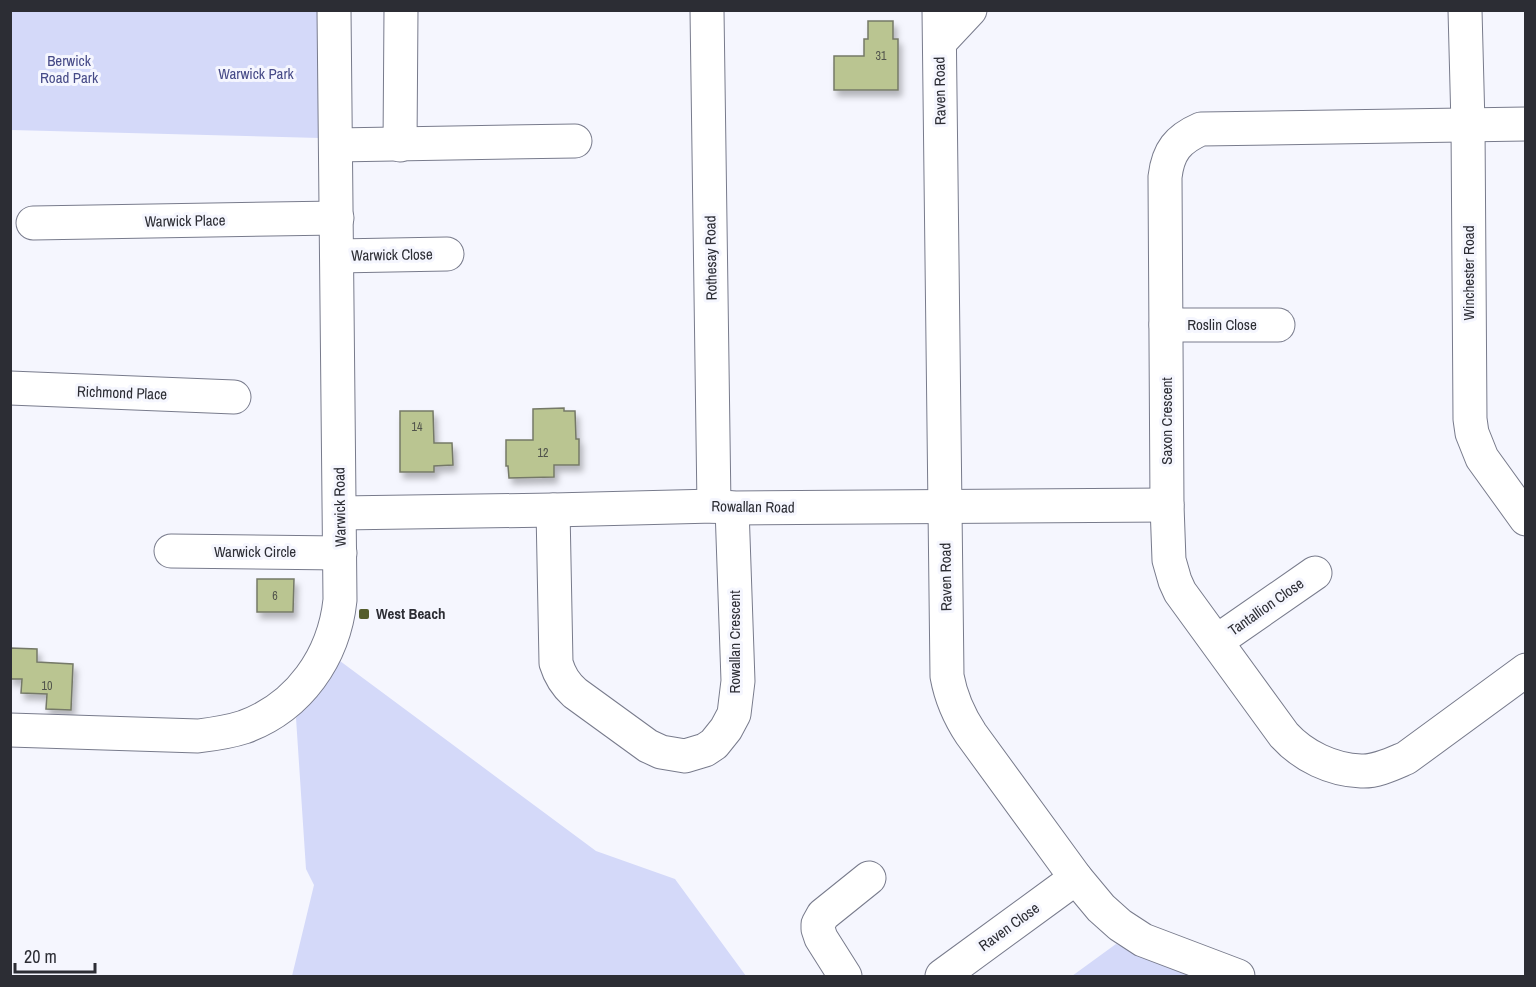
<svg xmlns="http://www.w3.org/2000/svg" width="1536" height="987" font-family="'Archivo Narrow',sans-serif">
	<defs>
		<filter id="shadow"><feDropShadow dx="3.5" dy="6" stdDeviation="3" flood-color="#0004"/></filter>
	</defs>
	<rect width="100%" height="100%" fill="#f5f6fe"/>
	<!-- green -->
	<g fill="#d4d9f9">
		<path d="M10,11h308l2,127 -309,-8z"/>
		<path d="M340,661l256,190 79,28 71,97h-454l22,-91 -8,-16 -10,-151z"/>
		<path d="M1116,944l78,32h-122z"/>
	</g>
	<!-- building -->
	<g fill="#bac591" stroke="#757967" stroke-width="1.5" filter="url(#shadow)">
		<path d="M868,21h25v18h5v51h-64v-34h30v-17h4z"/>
		<path d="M564,408v3h11l1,28h3v26h-25v12l-45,1 -1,-12h-2v-26h27v-31z"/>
		<path d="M400,411h33l1,32h18l1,22 -19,1v6h-34z"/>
		<path d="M257,579h37l-1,33h-36z"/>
		<path d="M10,648l27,1v13l36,2 -2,46 -25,-1 1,-15 -26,-1 1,-14h-12z"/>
	</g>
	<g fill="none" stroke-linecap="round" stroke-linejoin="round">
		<!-- minor casing -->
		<g stroke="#787b8c" stroke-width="35">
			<g id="minor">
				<path d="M707,10l7,496"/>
				<path d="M939,10l8,666c4,22 12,40 24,58l105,144 25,30 19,17 23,15 95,36"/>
				<path d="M1465,10l3,115 2,294 2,14 10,25 44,61"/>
				<path d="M940,42l30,-32"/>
				<path d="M1526,124l-325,5c-23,10 -33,22 -36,48l2,328 2,55 6,21 5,11 104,143c19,21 48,35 77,36 15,1 31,-7 45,-13l120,-88"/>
				<path d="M336,145l239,-4"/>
				<path d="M400,145l1,-135"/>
				<path d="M33,223l304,-5"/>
				<path d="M337,256l110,-2"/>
				<path d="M1166,325h112"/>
				<path d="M10,388l224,9"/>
				<path d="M553,510l3,153c4,13 9,21 19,30l73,53 13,6 24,4 20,-6 9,-6 12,-15 8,-15 4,-33 -6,-173"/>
				<path d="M340,513l213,-3 161,-4 18,2 435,-3"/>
				<path d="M171,551l169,2"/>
				<path d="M1217,641l98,-68"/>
				<path d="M10,730l188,6c16,-2 31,-4 46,-9 55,-20 90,-70 96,-127l-6,-590"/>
				<path d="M845,976l-24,-38 -3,-9v-5l5,-9 46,-37"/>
				<path d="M942,976l134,-98"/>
			</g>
		</g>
		<!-- minor -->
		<use href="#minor" stroke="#fff" stroke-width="33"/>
	</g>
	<!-- markers -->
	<rect fill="#545d2c" stroke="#f5f6fe" stroke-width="2" x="358" y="608" width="12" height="12" rx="3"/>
	<g text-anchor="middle" stroke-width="6" stroke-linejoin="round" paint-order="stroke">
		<!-- number labels -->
		<g font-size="12" fill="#50534b">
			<text x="881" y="60">31</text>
			<text x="417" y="431">14</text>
			<text x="543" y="457">12</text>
			<text x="275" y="600">6</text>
			<text x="47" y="690">10</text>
		</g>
		<!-- park labels -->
		<g font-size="15" fill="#464a87" stroke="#f5f6fe">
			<text x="69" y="66">Berwick<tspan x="69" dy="17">Road Park</tspan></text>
			<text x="256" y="79">Warwick Park</text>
		</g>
		<!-- street labels -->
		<g font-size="15" fill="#2c2d34" stroke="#f5f6fe">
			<text transform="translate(940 91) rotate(-91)" y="5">Raven Road</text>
			<text transform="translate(185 221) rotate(-1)" y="5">Warwick Place</text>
			<text transform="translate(392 255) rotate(-1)" y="5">Warwick Close</text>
			<text transform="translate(711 258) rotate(-91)" y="5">Rothesay Road</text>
			<text transform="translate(1469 273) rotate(-90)" y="5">Winchester Road</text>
			<text x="1222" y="330">Roslin Close</text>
			<text transform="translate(122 393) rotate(2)" y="5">Richmond Place</text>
			<text transform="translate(1167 421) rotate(-90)" y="5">Saxon Crescent</text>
			<text transform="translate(340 507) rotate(-91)" y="5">Warwick Road</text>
			<text transform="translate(753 507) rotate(1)" y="5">Rowallan Road</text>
			<text x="255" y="557">Warwick Circle</text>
			<text transform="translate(946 577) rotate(-91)" y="5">Raven Road</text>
			<text transform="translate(1266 607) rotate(-35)" y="5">Tantallion Close</text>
			<text transform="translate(735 642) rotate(-90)" y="5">Rowallan Crescent</text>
			<text transform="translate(1009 927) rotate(-36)" y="5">Raven Close</text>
		</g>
		<!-- poi labels -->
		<g font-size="15" font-weight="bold" fill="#2c2d34" stroke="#f5f6fe" text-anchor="start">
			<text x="376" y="619">West Beach</text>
		</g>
	</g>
	<!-- border -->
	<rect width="1536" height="987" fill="none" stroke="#2c2d34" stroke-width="24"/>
	<!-- scale -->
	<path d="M15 963v9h80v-9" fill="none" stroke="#2c2d34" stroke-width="3"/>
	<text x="24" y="963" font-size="18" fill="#2c2d34" stroke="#f5f6fe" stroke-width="4.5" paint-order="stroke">20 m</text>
</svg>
